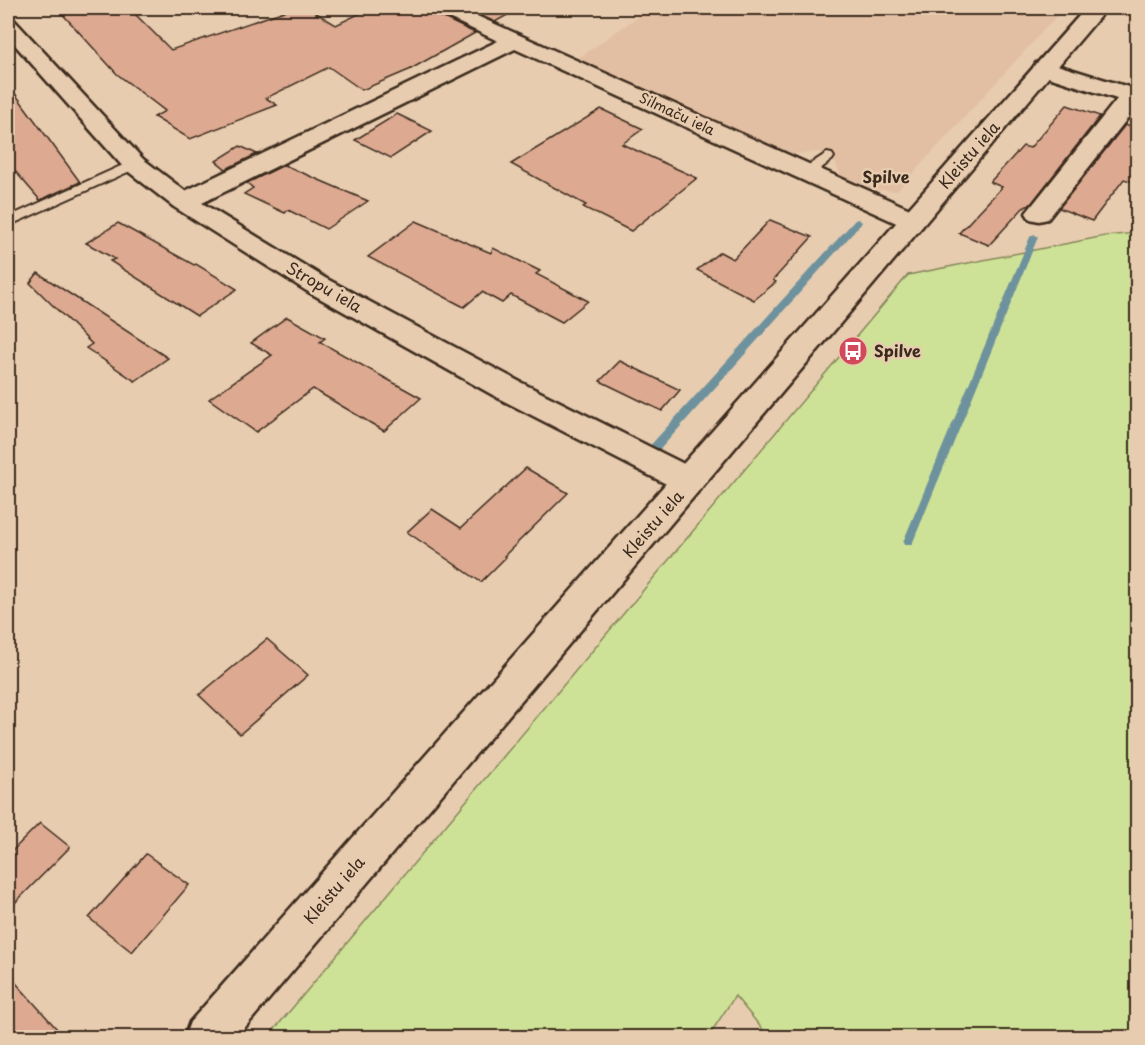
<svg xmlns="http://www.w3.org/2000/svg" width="1145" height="1045" font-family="'Playpen Sans',sans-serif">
	<rect width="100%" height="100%" fill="#e8ccaf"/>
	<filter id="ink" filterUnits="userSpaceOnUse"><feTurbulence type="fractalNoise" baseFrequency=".0167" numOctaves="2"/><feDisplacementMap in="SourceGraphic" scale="12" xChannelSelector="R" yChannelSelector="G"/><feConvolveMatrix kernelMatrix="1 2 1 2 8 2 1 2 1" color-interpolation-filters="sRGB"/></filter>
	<g filter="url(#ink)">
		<!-- built -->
		<path fill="#e2bfa3" d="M650,8h414l-167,183 -32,-2 -24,-12 -6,-15 -16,-10 -28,2 -214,-95z"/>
		<!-- green -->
		<path fill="#cee297" stroke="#84865a" stroke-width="1.5" d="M1137,233v804h-368l-34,-41 -27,41h-440l640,-762 197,-39z"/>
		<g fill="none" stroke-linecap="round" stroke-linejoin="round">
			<!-- stream -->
			<g fill="#6e929d" fill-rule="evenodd">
				<path d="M858,219l4,3 -1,2 -206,231h-8l-1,-3 1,-3 208,-229z"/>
				<path d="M1034,234l4,3 -125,305 -1,3h-8l-1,-3 127,-305z"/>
			</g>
		</g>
		<!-- building -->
		<g fill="#ddaa91" stroke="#3b2a1e" stroke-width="1.5">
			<path d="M57,8h72l42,42 122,-42h15l28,17 35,-17h60l4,6 40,19 -66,37 -47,20 -33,-23 -63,31 11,7 -87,34 -36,-22 11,-6 -48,-37z"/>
			<path d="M463,8h57l-25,14z"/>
			<path d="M8,84l72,98 -40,18 -32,-37z"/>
			<path d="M1067,105l33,11 -69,88 -8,4 -34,37 -30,-12 43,-46 -12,-5 33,-36 7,2z"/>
			<path d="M601,109l42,20 -21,15 75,34 -66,53 -48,-24 3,-2 -75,-41z"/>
			<path d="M397,114l35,17 -41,27 -36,-18z"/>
			<path d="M1125,125l12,4v54l-13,-4 -32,42 -33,-13z"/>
			<path d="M240,146l17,8 -31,15 -10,-8z"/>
			<path d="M284,165l84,36 -42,28 -38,-19 -3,3 -41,-19 9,-6 -6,-5z"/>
			<path d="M770,220l42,17 -39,43 3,2 -22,18 -57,-30 23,-18 13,7z"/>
			<path d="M416,221l75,32 2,-5 47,23 -4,3 52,27 -26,21 -51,-27 -9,8 -20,-11 -18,15 -96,-50z"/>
			<path d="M118,223l76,42 2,-1 41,25 -40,27 -87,-55 5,-2 -29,-16z"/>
			<path d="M38,273l130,85 -33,23 -49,-33 6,-4 -62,-61z"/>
			<path d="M287,317l38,21 -5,4 101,56 -37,33 -71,-42 -57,43 -47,-33 63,-44 -21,-12z"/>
			<path d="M620,361l60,29 -18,21 -62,-30z"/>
			<path d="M526,468l42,25 -64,63 2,1 -25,25 -74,-50 25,-23 29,19z"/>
			<path d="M267,639l41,36 -68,59 -41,-39z"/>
			<path d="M40,823l30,24 -62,63v-55z"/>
			<path d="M146,854l43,31 -57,67 -43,-34z"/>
			<path d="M8,974l57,64h-57z"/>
		</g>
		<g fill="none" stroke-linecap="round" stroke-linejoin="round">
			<!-- lane casing -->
			<g stroke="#3b2a1e" stroke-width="4">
				<g id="lane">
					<path d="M827,153l5,1 2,3 -2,3 -21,16h-10l-2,-3 2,-3z"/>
					<path d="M134,160l5,1 2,3 -2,3 -131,59v-9z"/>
				</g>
			</g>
			<!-- street casing -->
			<g stroke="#3b2a1e" stroke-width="5">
				<g id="street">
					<path d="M433,8h26l462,206 4,6 -4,6 -9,2 -9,-2 -388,-177 -313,154 123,75 197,105 178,89 5,9 -5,9 -11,3 -11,-3 -178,-91 -195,-109 -131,-83 -49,-38 -117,-132v-18l7,2 128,138 42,32 313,-150 -62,-29z"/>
					<path d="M1044,61l94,29v15l-90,114 -9,2 -9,-2 -4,-6 91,-114 -81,-26 -3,-5 3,-5z"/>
				</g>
			</g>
			<!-- secondary casing -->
			<g stroke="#3b2a1e" stroke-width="5">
				<path id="secondary" d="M1086,8h21l-871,1030h-52l6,-16z"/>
			</g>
			<!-- lane -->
			<use href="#lane" fill="#e8ccaf" fill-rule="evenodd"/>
			<!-- street -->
			<use href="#street" fill="#e8ccaf" fill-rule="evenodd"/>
			<!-- secondary -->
			<use href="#secondary" fill="#e8ccaf" fill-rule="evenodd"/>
		</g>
	</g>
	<!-- icons -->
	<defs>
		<g id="bus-disc" transform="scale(1.5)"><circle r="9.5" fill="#d1495b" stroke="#e8ccaf"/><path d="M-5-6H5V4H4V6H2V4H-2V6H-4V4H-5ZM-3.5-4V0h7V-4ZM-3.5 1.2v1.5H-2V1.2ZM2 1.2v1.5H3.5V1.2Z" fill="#fff"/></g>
	</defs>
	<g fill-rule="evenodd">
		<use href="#bus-disc" x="853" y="351"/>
	</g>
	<g text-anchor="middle" stroke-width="5" stroke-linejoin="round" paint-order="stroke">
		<!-- far-street labels -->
		<g font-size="14" fill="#3b2a1e" stroke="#e8ccaf">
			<text transform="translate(677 114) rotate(25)" y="5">Silmaču iela</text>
		</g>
		<!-- street labels -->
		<g font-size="16" fill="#3b2a1e" stroke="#e8ccaf">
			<text transform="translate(969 155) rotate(-49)" y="6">Kleistu iela</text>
			<text transform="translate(324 287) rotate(30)" y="6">Stropu iela</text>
			<text transform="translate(653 524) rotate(-49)" y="6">Kleistu iela</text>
			<text transform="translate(334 890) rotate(-49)" y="6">Kleistu iela</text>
		</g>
		<!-- far-quarter labels -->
		<g font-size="16" font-weight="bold" fill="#3b2a1e" stroke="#e8ccaf">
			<text x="886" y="183">Spilve</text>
		</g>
		<!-- poi labels -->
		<g font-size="16" font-weight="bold" fill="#3b2a1e" stroke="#e8ccaf" text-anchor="start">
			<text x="874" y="357">Spilve</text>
		</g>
	</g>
	<!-- margin -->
	<rect width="1145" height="1045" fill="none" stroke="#e8ccaf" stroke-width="30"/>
	<rect x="15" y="15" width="1115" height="1015" fill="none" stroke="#3b2a1e" stroke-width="2" filter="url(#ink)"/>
</svg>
